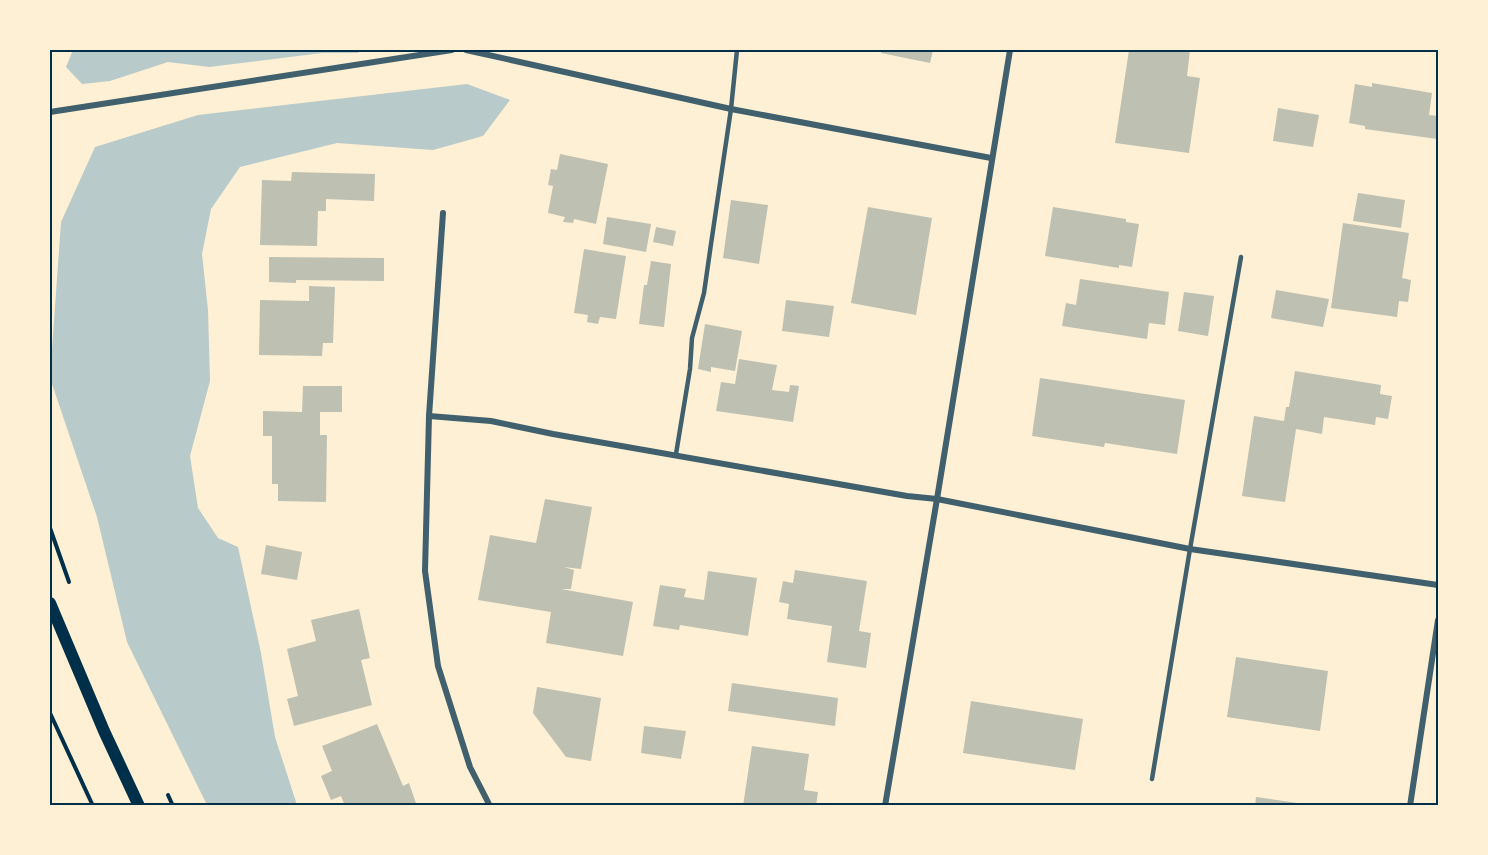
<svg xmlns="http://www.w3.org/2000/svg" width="1488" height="855" font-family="'Space Grotesk',sans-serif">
	<rect width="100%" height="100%" fill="#fdf0d5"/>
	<!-- green -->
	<g fill="#b9caca">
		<path d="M73,50h287l-2,3h-36l-113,14 -41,-5 -58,19 -28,3 -16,-17z"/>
		<path d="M467,84l43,16 -27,36 -50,14 -96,-7 -97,24 -29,42 -9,45 6,56 2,71 -20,75 8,52 20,30 20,9 23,106 14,84 22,68h-90l-80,-163 -30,-125 -47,-139 11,-156 34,-75 103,-32z"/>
	</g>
	<!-- building -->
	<g fill="#bec0b2">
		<path d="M882,50h51l-3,13 -49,-10z"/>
		<path d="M1129,50h61l-3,26 13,2 -11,75 -74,-10z"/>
		<path d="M1372,83l60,10 -3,22 9,1 -1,23 -72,-10v-3l-16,-3 6,-39 17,3z"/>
		<path d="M1278,108l41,7 -6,32 -40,-6z"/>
		<path d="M560,154l48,10 -12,60 -22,-5 -1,4 -10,-1 2,-5 -17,-4 5,-27 -5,-1 3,-16 6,1z"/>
		<path d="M292,172l83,2 -1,27 -48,-2v12h-8l-1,35 -57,-1 2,-65 29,1z"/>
		<path d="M1358,193l47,7 -4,28 -48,-7z"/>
		<path d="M731,200l37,5 -9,59 -36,-6z"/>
		<path d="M868,207l64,11 -16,97 -65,-12z"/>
		<path d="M1053,207l73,12v3l13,2 -7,43 -13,-2v3l-74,-12z"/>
		<path d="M607,217l44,7 -5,28 -43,-8z"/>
		<path d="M1343,223l66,10 -7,45 9,2 -3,22 -9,-1 -2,16 -66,-9z"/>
		<path d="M656,227l20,4 -3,15 -20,-4z"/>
		<path d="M584,249l42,7 -10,63 -16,-2 -2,7 -11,-2 1,-7 -14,-2z"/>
		<path d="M269,257l115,1v23l-88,-1v3l-27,-1z"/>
		<path d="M651,261l20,3 -7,63 -25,-3 5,-39h3z"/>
		<path d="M1080,279l89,13 -4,33 -16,-2 -2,16 -85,-13 4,-23 10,2z"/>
		<path d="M309,286l26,1 -2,56h-10l-1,13 -63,-1 1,-55 49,1z"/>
		<path d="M1276,290l53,9 -6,28 -52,-9z"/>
		<path d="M1184,292l30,4 -6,40 -30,-5z"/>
		<path d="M786,300l48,6 -5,31 -47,-6z"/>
		<path d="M705,324l37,7 -7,40 -24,-4v5l-13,-3z"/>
		<path d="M739,359l38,6 -5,25 17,2 1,-7 9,1 -6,36 -77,-11 5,-29 14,2z"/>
		<path d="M1295,371l86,14 -1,9 12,2 -4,23 -12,-2 -1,8 -51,-8 -2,17 -26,-5 -11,73 -43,-6 12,-80 30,5 2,-14h3z"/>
		<path d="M1040,378l145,22 -8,54 -72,-11 -1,4 -72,-11z"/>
		<path d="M303,386h39v26h-22v23h7l-1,67 -48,-1v-17h-6v-48h-9v-25l39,1z"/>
		<path d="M545,499l47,8 -11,62 -17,-2 10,3 -3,19h-10l72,13 -10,54 -77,-13 5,-31 -73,-12 12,-65 46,8z"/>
		<path d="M266,545l36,7 -5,28 -36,-6z"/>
		<path d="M795,570l72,11 -8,50 12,2 -5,35 -39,-6 5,-36 -45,-7 2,-15 -10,-2 4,-21 10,2z"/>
		<path d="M708,571l49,7 -9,58 -68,-11 -1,5 -26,-4 7,-41 26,4 -2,8 20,3z"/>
		<path d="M359,609l11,49 -9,2 11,45 -78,21 -7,-27 11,-3 -11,-47 29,-8 -5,-21z"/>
		<path d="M1236,657l92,14 -8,60 -93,-14z"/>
		<path d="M732,683l106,15 -3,28 -107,-15z"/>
		<path d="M537,687l64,11 -10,63 -25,-4 -33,-44z"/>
		<path d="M971,701l112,18 -8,51 -112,-17z"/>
		<path d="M377,724l26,62 6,-3 8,23h-72l-4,-10 -10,4 -10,-24 11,-5 -10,-25z"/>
		<path d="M644,726l42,5 -5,28 -40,-6z"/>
		<path d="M752,746l57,8 -5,36 14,2 -2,14h-73z"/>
		<path d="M1256,797l48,7v2h-49z"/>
	</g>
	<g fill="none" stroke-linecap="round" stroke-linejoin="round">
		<!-- path -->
		<g stroke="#003049" stroke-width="4">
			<path d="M50,528l19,54"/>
			<path d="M50,713l43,93"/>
			<path d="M168,795l5,11"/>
		</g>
		<!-- service -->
		<g stroke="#3f606c" stroke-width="4.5">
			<path d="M676,454l14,-85 2,-31 12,-45 7,-49 20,-135 6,-59"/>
			<path d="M1152,779l38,-230 51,-292"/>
		</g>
		<!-- minor -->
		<g stroke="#3f606c" stroke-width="6">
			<path d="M466,50l265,59 260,49"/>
			<path d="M50,112l402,-62"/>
			<path d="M443,213l-14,203 -4,155 13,95 32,101 20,39"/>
			<path d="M429,416l62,5 62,13 354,62 30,3 253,50 248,36"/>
			<path d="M885,806l52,-307 73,-449"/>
			<path d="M1410,806l28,-186"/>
		</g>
		<!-- secondary -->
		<path stroke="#003049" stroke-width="12" d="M50,603l54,128 35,75"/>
	</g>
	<!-- border -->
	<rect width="1488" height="855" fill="none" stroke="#fdf0d5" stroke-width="102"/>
	<rect x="51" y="51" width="1386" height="753" fill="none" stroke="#003049" stroke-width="2"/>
</svg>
